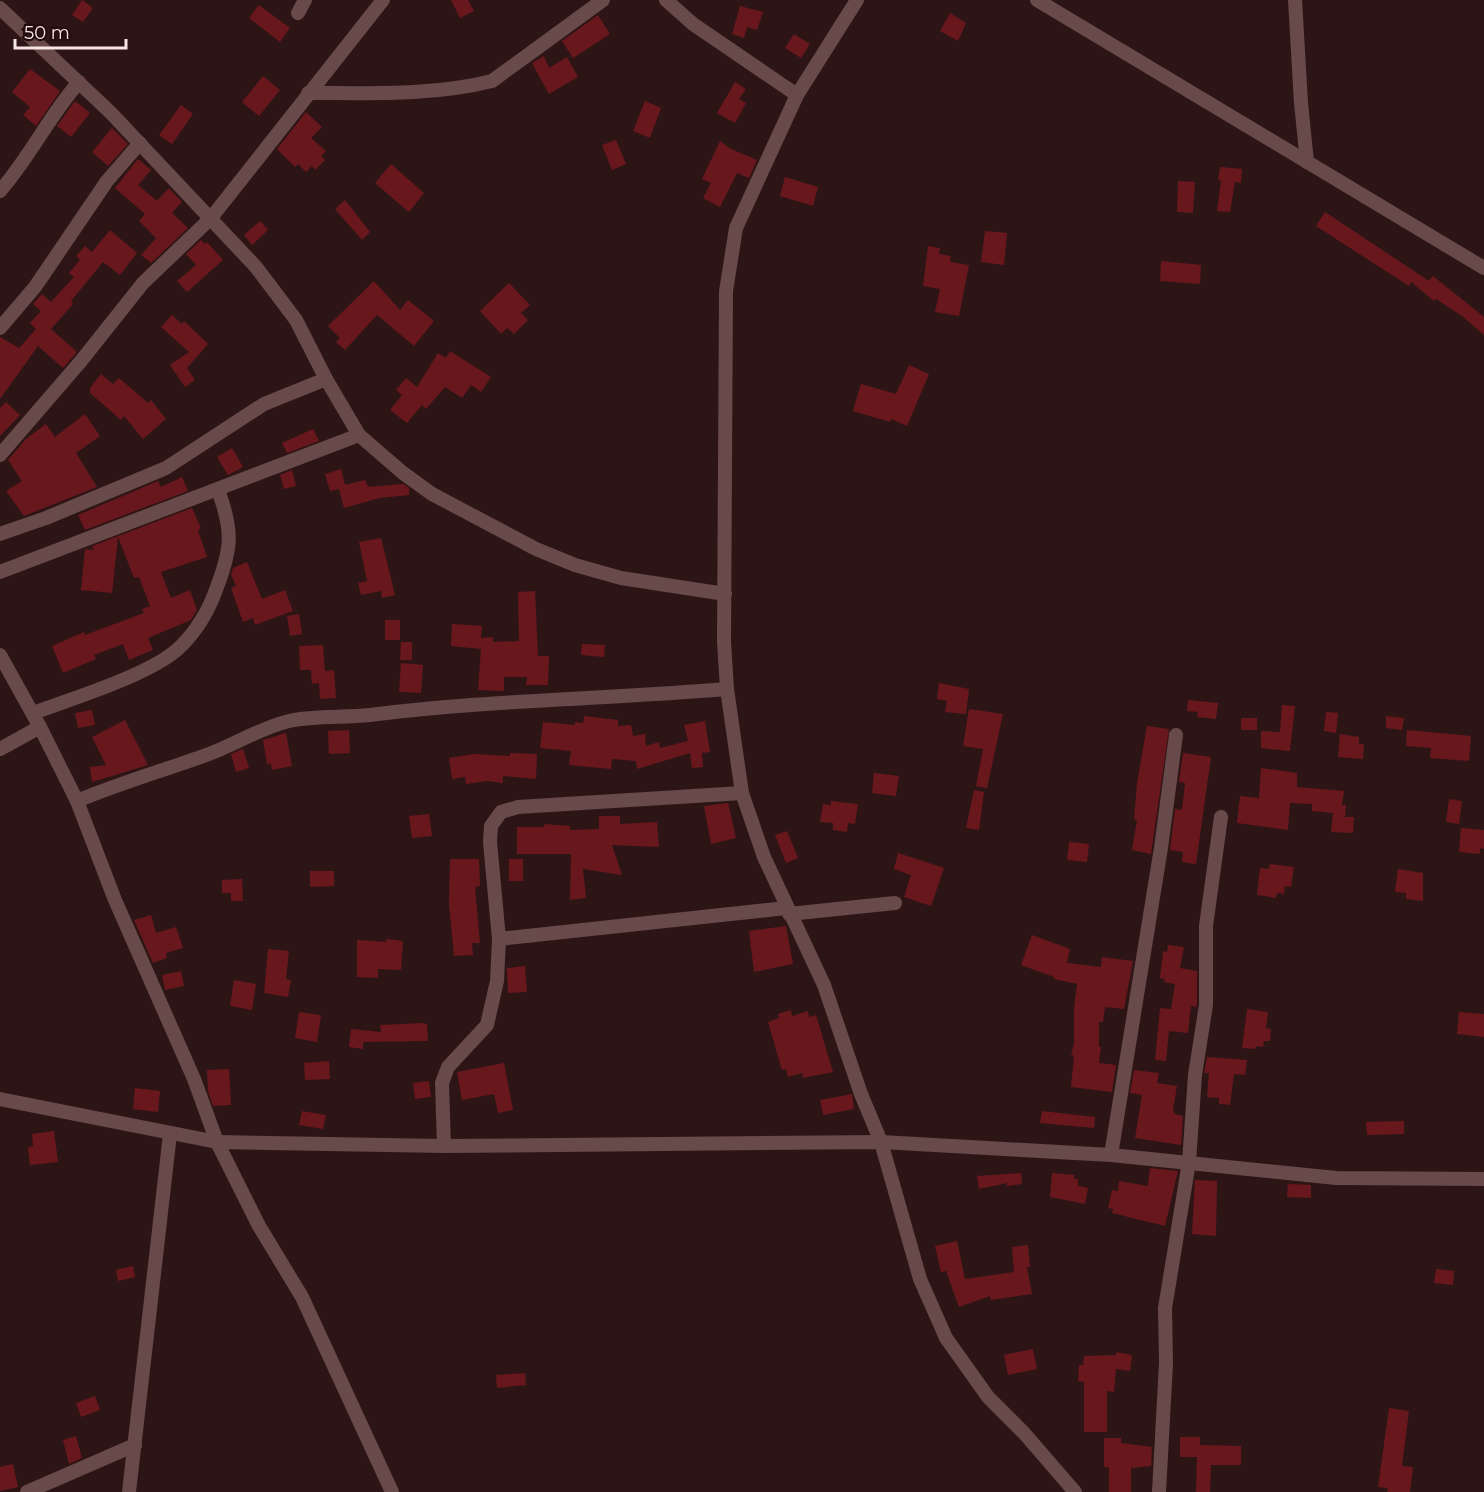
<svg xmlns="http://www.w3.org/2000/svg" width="1484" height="1492" font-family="Montserrat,sans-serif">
	<rect width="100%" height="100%" fill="#2e1515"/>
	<!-- building -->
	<g fill="#68171d">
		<path d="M82,0l11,8 -10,14 -11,-7z"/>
		<path d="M451,0h17l6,11 -14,7z"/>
		<path d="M259,5l31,23 -10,14 -31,-24z"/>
		<path d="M740,6l23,6 -6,18 -10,-3 -3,11 -12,-4z"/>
		<path d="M950,13l16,10 -8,18 -18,-10z"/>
		<path d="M598,15l12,19 -37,24 -11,-17z"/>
		<path d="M794,34l16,10 -9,14 -16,-10z"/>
		<path d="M544,56l5,12 18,-11 11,20 -29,17 -17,-31z"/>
		<path d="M30,69l30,22 -24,35 -13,-11 7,-8 -18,-15z"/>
		<path d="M263,76l17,14 -21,26 -17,-14z"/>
		<path d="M735,82l11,7 -7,10 7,4 -11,20 -18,-10z"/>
		<path d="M75,101l15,12 -19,24 -14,-11z"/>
		<path d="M645,101l16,7 -11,30 -17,-7z"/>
		<path d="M181,105l12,9 -21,30 -13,-9z"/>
		<path d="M306,112l16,15 -11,11 15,13 -5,5 4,4 -10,10 -3,-4 -6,6 -8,-8 -3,3 -18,-18z"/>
		<path d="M112,128l16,16 -20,22 -16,-14z"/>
		<path d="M616,140l10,24 -14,6 -10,-25z"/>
		<path d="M720,141l11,8 26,11 -8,18 -12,-5 -17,34 -17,-9 8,-15 -9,-4z"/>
		<path d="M138,159l13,11 -13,15 19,16 12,-13 13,14 -10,11 16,15 -37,35 -10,-8 15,-17 -17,-17 6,-7 -30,-26z"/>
		<path d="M391,164l33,29 -15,19 -34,-29z"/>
		<path d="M1220,167l22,2 -1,14 -6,-1 -5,30 -13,-1 4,-30 -3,-1z"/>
		<path d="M785,177l33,10 -5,19 -33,-10z"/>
		<path d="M1178,181l17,1 -2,31 -16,-1z"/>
		<path d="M345,200l25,32 -8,8 -27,-31z"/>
		<path d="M1325,212l104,69 4,-5 51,41v18l-22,-19 -26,-17 -2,2 -23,-19 -2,4 -93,-60z"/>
		<path d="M260,221l8,9 -16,15 -8,-10z"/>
		<path d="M110,230l27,23 -17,22 -17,-13 -32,39 2,3 -22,25 26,23 -14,16 -25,-22 -38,53v-62l19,11 17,-19 -6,-6 11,-12 -8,-7 9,-10 9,8 23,-25 -5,-4 11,-13 -4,-4 9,-10 7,6z"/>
		<path d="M985,231l22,2 -3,32 -23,-3z"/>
		<path d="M201,240l4,4 2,-2 16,18 -36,32 -10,-11 19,-16 -10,-11z"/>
		<path d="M928,246l12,2 -1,6 12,2 -1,6 19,3 -10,51 -24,-4 5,-23 -17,-3z"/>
		<path d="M1161,261l40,4 -1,19 -40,-3z"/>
		<path d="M374,281l26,29 8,-10 26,21 -20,25 -37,-31 -32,35 -9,-8 4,-4 -12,-12z"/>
		<path d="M509,283l21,22 -9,8 7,7 -14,14 -7,-6 -6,6 -21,-23z"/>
		<path d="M172,315l10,9 2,-3 24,23 -21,24 8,12 -10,7 -15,-22 19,-13 -28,-25z"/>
		<path d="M450,351l41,26 -10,15 -10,-7 -9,13 -17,-11 -19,22 -4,-4 -15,18 -17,-13 12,-15 -6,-5 10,-12 11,9 21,-34 8,5z"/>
		<path d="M909,365l20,9 -22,52 -16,-7 -1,3 -37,-11 8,-27 35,10z"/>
		<path d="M101,374l12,10 6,-6 29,25 3,-3 15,19 -23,20 -19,-23 -3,4 -31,-27v-5z"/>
		<path d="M6,402l14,13 -20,21v-28z"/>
		<path d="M85,414l15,22 -24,17 21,34 -73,29 -18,-25 16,-10 -14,-21 18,-21 20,-15 9,13z"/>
		<path d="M313,429l6,12 -32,12 -5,-10z"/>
		<path d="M232,448l11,19 -15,8 -11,-18z"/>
		<path d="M341,469l4,16 20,-5 3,7 35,-3 6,4v7l-29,3 -36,10 -5,-19 -9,2 -5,-17z"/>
		<path d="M292,470l4,16 -12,3 -4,-14z"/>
		<path d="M182,477l6,14 -103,39 -7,-15 80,-34 3,6z"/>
		<path d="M192,508l9,20 -3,2 9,27 -46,15 10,26 19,-8 7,20 -6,10 -43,18 5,12 -24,10 -6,-16 -29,11 2,4 -33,14 -11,-27 32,-14 1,3 59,-22 -2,-4 8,-3 -11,-29 -5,1 -16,-41 -6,56 -31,-3 4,-41 9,1 -2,-4z"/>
		<path d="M381,538l14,57 -13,3 -1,-7 -20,4 -3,-12 9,-2 -8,-39z"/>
		<path d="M247,562l15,37 23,-9 8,21 -38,14 -2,-7 -10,4 -12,-34 5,-2 -5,-12 2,-6z"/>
		<path d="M535,591l3,65h11l-1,29h-22l1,-8h-23v14l-26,-1 3,-41 -30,-3 1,-22 30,2 -1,12 12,-1v5l26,-1 -1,-49z"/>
		<path d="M299,614l3,20 -12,2 -3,-20z"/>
		<rect x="385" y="620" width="15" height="20"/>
		<path d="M401,642h11v18h-12z"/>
		<path d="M582,644l23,1 -1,12 -23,-2z"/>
		<path d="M323,645l2,26 9,-1 2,28 -16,1 -1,-16 -7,1 -1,-14h-11l-1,-24z"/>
		<path d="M401,663l22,2 -2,28 -22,-1z"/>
		<path d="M939,683l30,6 -3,25 -21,-2 2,-11 -10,-2z"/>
		<path d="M1188,700l30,3 -2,16 -19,-2 1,-5 -11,-1z"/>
		<path d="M1282,705l13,1 -5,45 -29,-3v-17l19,1z"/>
		<path d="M969,709l34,5 -16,74 -11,-2 7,-37 -20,-3z"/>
		<path d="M92,710l3,15 -17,3 -3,-15z"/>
		<path d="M1326,712l12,1 -2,20 -12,-2z"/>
		<path d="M584,716l34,4v6l13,-1 2,11 12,-2 1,12 13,-4 1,6 28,-7 -4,-16 21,-4 5,31 -8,1 1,14 -11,1 -2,-15 -53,16 -1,-8 -24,-2 -1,10 -42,-4 2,-14 -31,-3 3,-26 32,3v-3l8,1z"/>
		<path d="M1386,716l18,2 -2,12 -16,-2z"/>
		<rect x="1241" y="718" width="16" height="12"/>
		<path d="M125,720l23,45 -56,17 -2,-15 16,-2 -14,-28z"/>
		<path d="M1147,726l22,3 -18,125 -19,-4 5,-30 -3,-1 3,-36z"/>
		<path d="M349,730l1,23 -21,1 -1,-23z"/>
		<path d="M1407,730l64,6 -2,25 -39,-3 1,-10 -25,-2z"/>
		<path d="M286,733l6,33 -20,4 -1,-6h-4l-4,-24z"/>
		<path d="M1340,734l19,3v7h5l-1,15 -25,-2z"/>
		<path d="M243,749l6,19 -13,4 -5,-18z"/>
		<path d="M510,753l27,1 -1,25 -33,-3v7l-16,-2 -21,3 -1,-7 -13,2 -3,-21 25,-4 36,2z"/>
		<path d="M1183,753l28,4 -15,107 -14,-2 1,-10 -13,-2 5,-41 7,1 3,-27 -6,-1z"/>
		<path d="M1261,768l36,5v14l47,4 -2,14h4l-1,12h9l-1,16 -22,-1 2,-19 -21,-2v-7l-22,-1 -2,27 -51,-7 3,-27 19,2z"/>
		<path d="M874,773l25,3 -3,20 -24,-3z"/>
		<path d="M974,790l10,2 -5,38 -13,-2z"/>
		<path d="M1449,799l13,2 -3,23 -13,-2z"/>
		<path d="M831,801l27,3 -3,20 -7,-1 -1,9 -14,-2v-7l-13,-1 3,-18 8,1z"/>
		<path d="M728,803l8,35 -25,6 -7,-38z"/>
		<path d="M429,814l3,22 -20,2 -3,-22z"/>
		<path d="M599,816h21v8l37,-2 2,25 -47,-2 10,30 -39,-6 3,29 -16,2 1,-46h-54v-27h27v-3l26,2v4l29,-1z"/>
		<path d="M1461,828l23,2v19l-4,-1v6l-21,-2z"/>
		<path d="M787,831l11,27 -12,5 -11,-28z"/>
		<path d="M1069,842l20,2 -2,18 -20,-2z"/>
		<path d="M898,853l46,15 -13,38 -27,-9 7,-22 -17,-6z"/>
		<path d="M450,859h29l1,27 -5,1 5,56h-8l1,12 -19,1 -5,-52z"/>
		<rect x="509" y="859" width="14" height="22"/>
		<path d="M1270,864l24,3 -3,20 -6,-1 -1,8 -7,-1 -1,5 -19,-3 3,-27 9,1z"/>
		<path d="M1398,869l25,4v28l-17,-2v-6l-11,-1z"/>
		<path d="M310,871h24v15l-24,1z"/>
		<path d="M242,879l1,22h-12v-8h-9v-13z"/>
		<path d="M151,915l5,18 20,-6 7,21 -17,5 1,5 -14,5 -19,-43z"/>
		<path d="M786,926l7,38 -39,8 -5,-41z"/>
		<path d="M1032,935l38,14 -3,14 34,4 1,-10 31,4 -9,48 -19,-2 -2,15h-4v25h2l-2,16 17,2 -4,27 -41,-5 3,-31 -3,-1 3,-11v-36l3,-24 -23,-5v-2l-33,-12z"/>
		<path d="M386,939l17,2 -2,29 -23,-1v9l-21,-1v-37l29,2z"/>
		<path d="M1168,945l16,2 -4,21 17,3v36l-6,-1 -3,27 -19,-2 -3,30 -11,-1 5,-52 11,1 4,-25 -11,-2 1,-3 -5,-1 3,-27 4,1z"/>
		<path d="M268,949l21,2 -3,28 5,1 -3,17 -24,-4z"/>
		<path d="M525,966l2,26 -19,1 -1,-25z"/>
		<path d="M181,971l3,15 -19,4 -3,-15z"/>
		<path d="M234,980l22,4 -4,26 -22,-4z"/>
		<path d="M1247,1009l21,3 -2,16 5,1 -1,12h-6l-1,6 -7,-1 -1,3 -13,-1z"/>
		<path d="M791,1010l1,6 16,-5 1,6 7,-2 17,57 -30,6 -1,-5 -14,4 -2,-8 -4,1 -14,-48 11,-4 -1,-4z"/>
		<path d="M299,1012l22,3 -4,27 -22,-4z"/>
		<path d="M1459,1012l25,2v23l-27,-3z"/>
		<path d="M422,1023l5,1 1,17 -65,1v7l-14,-2 2,-18 30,3 -1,-7z"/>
		<path d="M1207,1057l40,3 -2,15 -11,-1 -4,31 -11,-1v-6l-12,-1 2,-24h-5z"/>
		<path d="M329,1061l1,18 -25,1 -1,-17z"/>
		<path d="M504,1063l9,47 -15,3 -4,-19 -32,6 -5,-28z"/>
		<path d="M229,1069l2,36 -18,1 -5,-15 -1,-21z"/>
		<path d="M1134,1070l25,3 -2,10 20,3 -4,24 2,4 8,2 -2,29 -46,-7 7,-43 -12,-2z"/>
		<path d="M429,1081l2,16 -16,2 -2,-16z"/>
		<path d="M135,1088l25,3 -2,21 -25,-3z"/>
		<path d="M852,1094l2,15 -31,6 -3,-15z"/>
		<path d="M302,1111l24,4 -3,14 -24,-4z"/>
		<path d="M1042,1111l53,6 -1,11 -54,-5z"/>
		<path d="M1404,1121v13l-37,1 -1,-13z"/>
		<path d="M54,1131l4,31 -28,3 -2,-18 5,-1 -1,-12z"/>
		<path d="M1150,1168l28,3 -13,55 -53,-13 1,-4 -5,-1 4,-18 6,1 1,-10 29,5z"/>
		<path d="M1021,1173l1,11 -15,2v-3l-28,6 -2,-13z"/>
		<path d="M1052,1173l22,2v4h4v7l10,2 -3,16 -35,-7z"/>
		<path d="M1195,1180l22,1 -1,55 -24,-2z"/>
		<path d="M1288,1184l23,1v13l-24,-1z"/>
		<path d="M957,1241l8,38 49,-7 -2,-25 16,-2 2,22h-3l5,27 -41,6 -1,-4 -31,11 -13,-36 -5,1 -6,-26z"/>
		<path d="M133,1266l2,11 -17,4 -2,-11z"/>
		<path d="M1436,1269l18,2 -1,14 -19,-2z"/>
		<path d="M1033,1349l4,20 -29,6 -4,-20z"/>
		<path d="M1116,1352l16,3 -2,16 -14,-2 -2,23 -7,-1v41h-23v-50l-6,-1 1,-16h4l1,-9 32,-1z"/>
		<path d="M525,1373l1,12 -29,3 -1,-13z"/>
		<path d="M95,1396l5,14 -19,7 -5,-14z"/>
		<path d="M1389,1408l20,3 -7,55 11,1 -3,25h-23l1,-4 -10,-1z"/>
		<path d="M76,1436l6,22 -13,6 -6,-24z"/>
		<path d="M1180,1437h20v8l41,1v19h-30l-1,27h-14l1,-35h-17z"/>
		<path d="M1104,1438h17v5l31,4 -1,19 -20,2v24h-22v-25h-5z"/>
		<path d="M13,1464l5,23 -18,4v-24z"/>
	</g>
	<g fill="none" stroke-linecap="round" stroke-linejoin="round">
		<!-- street -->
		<g stroke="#674a49" stroke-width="14">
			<path d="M666,0l27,24 104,71"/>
			<path d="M857,0l-60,95 -61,133 -10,63 -2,351 3,47 15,104 22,64 60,128 37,109 20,48 39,137 26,59 42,59 36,36 51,59"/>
			<path d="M1037,0l447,268"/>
			<path d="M1295,0l6,103 6,59"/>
			<path d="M0,8l111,105 145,154 40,53 30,59 33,56 44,38 29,21 104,55 39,16 46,13 104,16"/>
			<path d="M298,13l7,-13"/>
			<path d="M308,93c60,0 125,3 184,-12l111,-81"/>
			<path d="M0,191c30,-34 49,-75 79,-109"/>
			<path d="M0,328l35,-41 72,-106 33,-38"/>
			<path d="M0,455l81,-94 62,-78 68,-65 172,-218"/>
			<path d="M0,534l46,-16 120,-50 98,-64 62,-25"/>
			<path d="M0,572l359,-137"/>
			<path d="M0,655l40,72 37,74 38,99 79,179 23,63 42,84 43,71 90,195"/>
			<path d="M33,713c38,-14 117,-38 146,-65 18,-17 30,-38 38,-61 15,-39 16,-57 1,-97"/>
			<path d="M0,749l40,-22"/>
			<path d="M77,801c43,-18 88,-31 132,-47 27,-10 51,-26 80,-33 27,-6 54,-3 81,-6 118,-15 238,-16 357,-26"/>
			<path d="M789,914l106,-11"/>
			<path d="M499,939l287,-31"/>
			<path d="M0,1099l217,43 227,4 437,-4 230,13 225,23 148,1"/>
			<path d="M444,1146l-2,-63 6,-16 39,-42 10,-44 2,-42 -9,-97 1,-16 10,-14 17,-5 224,-14"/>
			<path d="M1111,1155l50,-307 15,-113"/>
			<path d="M27,1492l108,-47"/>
			<path d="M129,1492l41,-358"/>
			<path d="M1159,1492l7,-129 -1,-55 24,-146 6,-87 11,-70v-79l15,-109"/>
		</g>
	</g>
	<!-- scale -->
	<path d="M15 39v9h111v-9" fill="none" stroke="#f7e5e4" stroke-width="3"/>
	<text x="24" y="39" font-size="18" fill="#f7e5e4" stroke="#240c0c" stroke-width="4.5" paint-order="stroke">50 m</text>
</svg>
